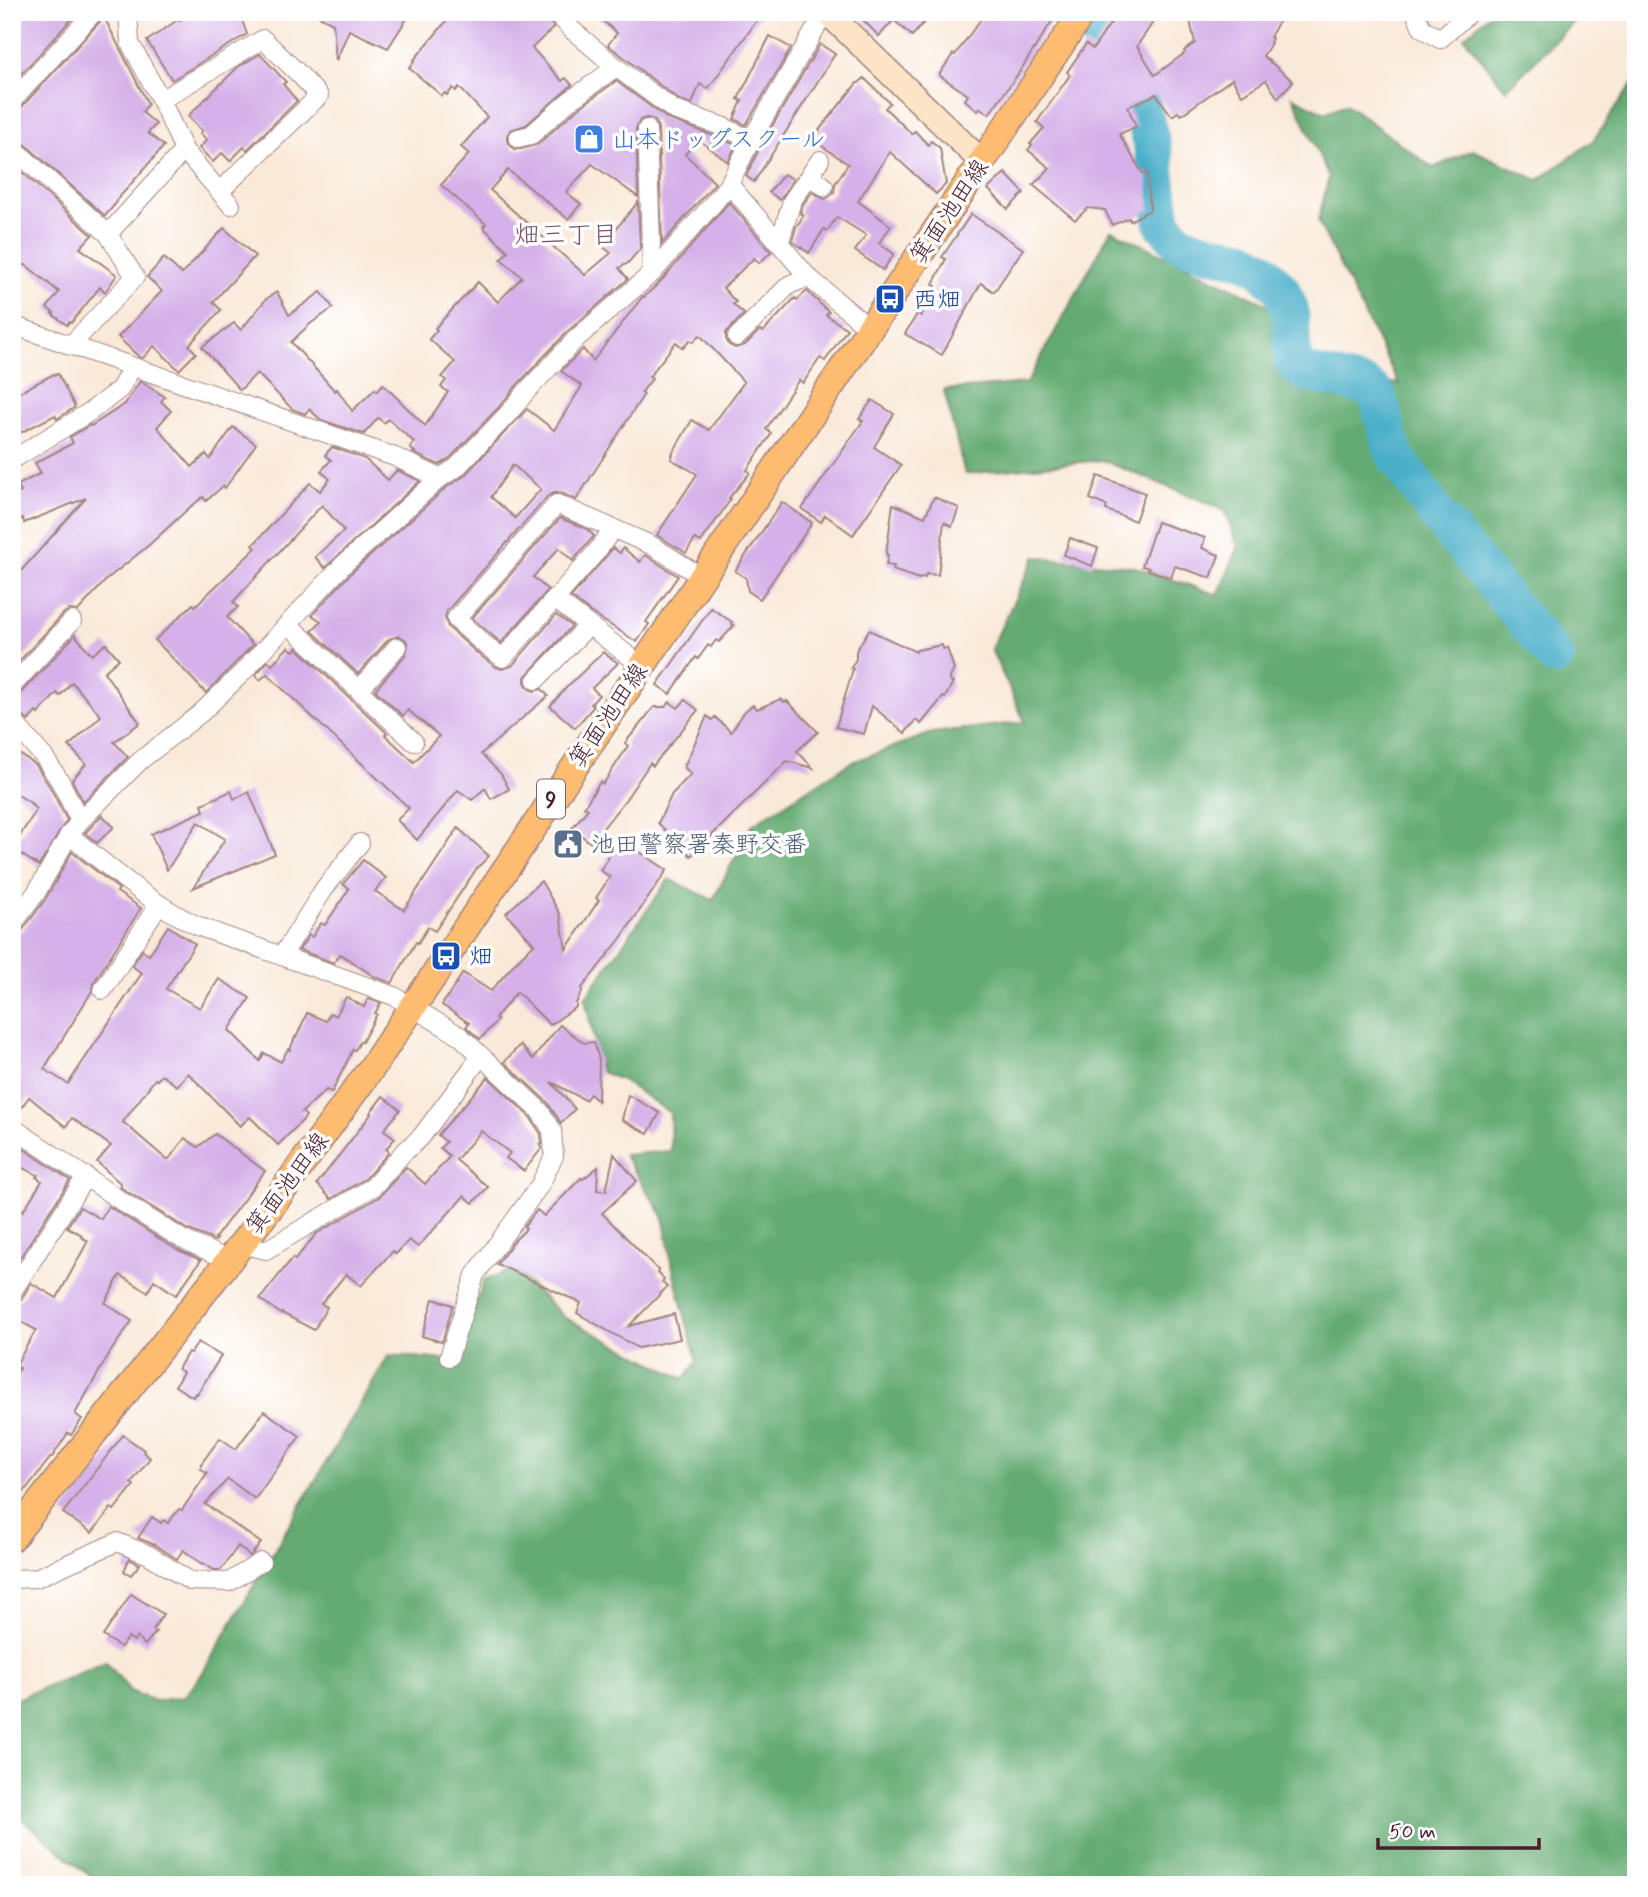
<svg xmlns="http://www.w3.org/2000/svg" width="1648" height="1897" font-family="Mynerve,'Klee One',sans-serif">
	<rect width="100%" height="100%" fill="#fff"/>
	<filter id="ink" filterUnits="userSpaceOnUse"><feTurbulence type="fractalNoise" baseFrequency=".0143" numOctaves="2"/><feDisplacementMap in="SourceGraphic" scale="14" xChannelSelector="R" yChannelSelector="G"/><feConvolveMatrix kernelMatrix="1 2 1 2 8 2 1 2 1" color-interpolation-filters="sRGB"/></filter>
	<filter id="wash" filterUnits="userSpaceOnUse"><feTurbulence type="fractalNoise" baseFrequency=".00686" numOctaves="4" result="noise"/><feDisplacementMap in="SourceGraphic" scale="28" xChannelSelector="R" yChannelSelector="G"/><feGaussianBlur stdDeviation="1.57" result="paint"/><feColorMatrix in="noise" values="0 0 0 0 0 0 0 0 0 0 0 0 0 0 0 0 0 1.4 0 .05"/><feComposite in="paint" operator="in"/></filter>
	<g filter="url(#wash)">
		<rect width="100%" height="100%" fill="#f9e9d8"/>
		<!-- forest -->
		<g fill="#64ab72" stroke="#57654e" stroke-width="2">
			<path d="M1492,12h91l-77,78 -42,-53z"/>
			<path d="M1636,79v1806h-1535l-89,-74v-110l94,-39 24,29 24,10 30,-4 18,-23 187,-319 67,6 28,-81 30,-11 51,49 119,61 13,-17 -22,-84 -12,-62 -39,-61 47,-4 -1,-38 -48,-33 -21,-8 -16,-74 84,-119 44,21 39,-75 98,-62 82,-30 93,-11 -34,-73 44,-92 100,10 83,28 20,-47 -13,-38 -123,-50 -137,14 -21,-84 83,-7 84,-153 159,76 44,67 85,11 -81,-163 11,-44 -36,-80 32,16 21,-9 87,64 40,-18 65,30 54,-38z"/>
		</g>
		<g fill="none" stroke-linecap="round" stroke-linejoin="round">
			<!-- river -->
			<path stroke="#4aafc9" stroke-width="38" d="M1081,12l42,55 18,36 12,46 10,75 18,20 27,8 36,7 18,10 19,20 9,20 3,52 11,11 61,14 12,9 17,59 46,65 115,138"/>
		</g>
		<g id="blocks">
			<!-- building -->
			<g fill="#d5b1e9" fill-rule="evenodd">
				<path d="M12,12h66l-66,72z"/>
				<path d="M193,12h46l8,22 -75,46 -25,-39 32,-22 1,1z"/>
				<path d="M311,12h64l8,4 2,-4h26l-23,36 -39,-18 -13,31 -3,-38z"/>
				<path d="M454,12h91l2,7 7,8 -22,21 30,33 4,-3 6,7 -46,40 -16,5 -3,5v6l7,8h7l17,-5 37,-33 41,-30 52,38 52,19 16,7 -8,17 -30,-23 -13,15 30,29 -53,61 -4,-115 -2,-7 -4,-3 -6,-1 -6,2 -4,9 2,68 -46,-33 -26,28 15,12 -13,15 -60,-49 -18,20 95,85 26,-22 -9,-7 36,-44 2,47 -12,14 -9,5 9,11 -60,52 -50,53 -19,23 -50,52 -10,6 -26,-12 2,-1 -5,-4 4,-6 -26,-23 -4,4 -6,-5 -14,16 -43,-14 -12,-11 -4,5 -13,-5 -35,-36 -17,17 -38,-43 32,-24 7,7 25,-31 11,-7 12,23 32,-23 12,16 -23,16 -19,18 44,49 2,-2 15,22 23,-22 2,2 6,-7 42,42 23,-34 -7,-5 5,-7 -4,-3 13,-15 -26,-23 8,-9 -2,-2 43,-46 20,20 24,-25 -21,-18 7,-8 -25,-24 3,-3 -45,-39 28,-31 -8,-7 26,-30 -28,-30 -3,4 -3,-3 -6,7 -2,-2 -3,3 -33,-28 5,-6 -1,-1z"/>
				<path d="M592,12h171l-55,77 -8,-5 -8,20 -13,-4 -71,-55 9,-12z"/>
				<path d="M855,12h78l-21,24 -18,-16 -15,16z"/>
				<path d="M986,12h72l-40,62 -29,40 -9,-6 -2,3 -13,-11 3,-5 -29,-20 14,-21 2,1z"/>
				<path d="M1118,12h42l-23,34 18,29 30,-22 -1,-2 11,-8 -7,-31h96l-14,25 2,1 -2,4 1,1 -8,13 30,25 -15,17 -12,-18 -24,15 -10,-16 -51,36 -3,-3 -6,4 -16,-22 -28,13 8,20 -17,7 24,40 4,-2 3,38 -20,11 -1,-3 -17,7 -7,-15 -17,-2 -13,12 -42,-35 17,-17 -22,-18 4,-5 -2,-1 14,-16 -7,-6 33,-47 -3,-3 19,-28 7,5z"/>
				<path d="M104,17l44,87 -6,8 14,12 -8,9 16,13 -48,55 1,1 -12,14 -87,-78 4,-4 -10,-8v-14l8,-3z"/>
				<path d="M770,36l21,12 -45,77 -12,-6 8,-18 -4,-2z"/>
				<path d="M820,44l15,10 -81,128 -8,-6 15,-31z"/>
				<path d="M260,54l26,28 -3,2 14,17 -50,49 -3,-3 -14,14 -8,-8 -9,9 -14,-14 8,-8 -7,-7 2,-2 -14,-15 50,-49z"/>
				<path d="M864,78l26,25 -5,5 27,26 3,-3 13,14 3,-4 9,7 6,36 -10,10 -46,-42 -32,49 33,25 -12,17 15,11 -11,16 -28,-19 11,-16 -29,-18 -10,14 -3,-2 -15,24 -17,-12 4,-14 8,-12 -4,-2 2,-7 10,-14 13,7 5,-3 4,-4 1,-8 13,-20 -36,-25 45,-56h2z"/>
				<path d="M12,163l80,72 -12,13 37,27 -12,17 -5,-5 -29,36 -2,-1 -2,3 -15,-11 2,-1 -7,-5 12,-16 -33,-27 -14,2z"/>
				<path d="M1005,173l19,20 -16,16 -20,-20z"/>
				<path d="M784,174l9,5 -13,21 -11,-8z"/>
				<path d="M729,202l42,50 -12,11 -5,-5 -31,30 13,14 -3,2 11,10 -18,19v6l3,6 6,3 10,-3 15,-15 3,2 32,-34 2,2 10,-9 22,21 -3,3 21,14 -22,32 -5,-3 -17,25 -4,-3 -3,4 -30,45 5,4 -1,3 -23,34 3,3 -21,25 2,1 -30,43 -6,-3 -9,14 -29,-18 40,-61 -26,-15 2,-4 -1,-1 20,-34 17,10 35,-48 -44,-47 -7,7 -3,-2 -7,8 -7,-6 -27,35 3,2 -11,14 3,1 -68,106 -15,-7h-7l-6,3 -101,115 -2,6 3,10 29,26 19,14 6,2 10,-3 44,-51 16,11 -47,51v5l4,7 5,2 8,-2 6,7 -67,58 20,20 8,15 -18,10 -6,-11 -13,12 -14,-10 -41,50 -20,-20 12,-12 -142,-134 -7,6 -5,-5 13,-14 4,4 16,-18 6,4 3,-3 90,85 -2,2 29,27 25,-26 -31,-26 -5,6 -28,-26 31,-36 2,-10 -3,-5 -6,-3 -10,3 -31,35 -46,-43 9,-10 -9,-6 39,-42 96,-86 17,-11 63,-67 27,21 28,-44 -21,-15 22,-22 10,12 50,-65 1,1 17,-16zM513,465l28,24 -26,29 -24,-21z"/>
				<path d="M971,214l52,35 -29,43 -13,-9 -39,72 -37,-21 12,-20 4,2 15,-30 -3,-2 13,-25 -4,-2z"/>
				<path d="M224,228l31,28 -42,46 8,8 -32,35 7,8 -17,17 -25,-24 -11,12 -4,-1 -21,-20 44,-46 -15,-14 17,-19 18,16z"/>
				<path d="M54,374l1,1 3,-1 17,33 -18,12 -2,-4 -43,22v-41z"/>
				<path d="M140,381l25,16 -4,4 10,10 -14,16 35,40 14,-13 4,5 23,-32 23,17 -31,44 -2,-2 -17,15 -3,-4 -14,11 -40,37 -42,34 -29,32 -9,-1 -5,3 -52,56v-88l74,-83 -62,25 -1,-5 -11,5v-27l9,-4 -3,-7 23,-12 -6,-10 38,-20 -3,-6 20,-12 1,1 34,-22z"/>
				<path d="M872,400l22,14 -20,33 27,18 -48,70 -28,-20 -4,7 -19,-13 61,-88 -4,-2z"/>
				<path d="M332,447l33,12 23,21 9,-10 23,11 -95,87 -10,-11 29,-26 -22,-26 -89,97 5,5 -11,10 26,28 -47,48 -51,-53 38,-36 2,2 61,-58 -3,-3 57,-62 10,8 10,-12 -9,-8 10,-11 -6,-5z"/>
				<path d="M1098,476l47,17 -10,28 -29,-11 1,-4 -17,-7z"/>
				<path d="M934,497l25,11 -7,18 -8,-4 -6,53 -12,-1 -1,4 -4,-1 -2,2 -26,-9 1,-4 -8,-1 2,-10 -2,-1 7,-50 32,13z"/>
				<path d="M782,502l30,21 -52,76 -12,-8 -2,-13 -11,-7z"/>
				<path d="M560,518l27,11 7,7 -21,25 -14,-13 -26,29 15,13 -47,53 -29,-25z"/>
				<path d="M1157,522l48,16 -3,10 17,7 -8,23 -36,-12 -4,12 -23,-8 1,-2 -7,-2z"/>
				<path d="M1070,538l28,10 -6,18 -28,-11z"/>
				<path d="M613,548l7,5 3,-5 17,14 5,-7 33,21 -32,46 3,2 -12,18 -47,-30 -19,-15z"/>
				<path d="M711,608l21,14 -1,2 3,2 -15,16 -3,-2 -5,7 -3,-2 -10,14 -2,-2 -26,37 -13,-9z"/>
				<path d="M869,630l47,22 1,-2 25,-5 1,4 4,-1 7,21 -5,11 4,2 -8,16 -2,-1 -22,27 -5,-4 -11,13 -33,-27 -8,28 -28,-7 17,-58 -2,-1 5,-9v-8z"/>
				<path d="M75,635l17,20 14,-11 13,15 -15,13 36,51 -26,19 14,15 -45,45 -11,-22 14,-16 -17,-18 32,-30 -29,-34 -12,14 -3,-3 -19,21 -2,-2 -8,9 -8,-9 -8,-3v-12l8,-3z"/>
				<path d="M603,652l15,11 -26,25 7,7 -8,9 3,2 -19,22 -25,-22 17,-19z"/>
				<path d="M781,699l3,3 3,-1 31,31 -21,19 16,17 -26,-7 -96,95 -33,-33 14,-29 19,-20 -7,-7 23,-51 5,4 3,-3 16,15 14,-21 8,-6 4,4z"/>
				<path d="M685,700l13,10 -45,56 -3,-3 -24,36 -35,44 -19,-15 16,-19 -4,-2 16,-25 3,2 25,-38 -3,-3 29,-36h11l5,-5 8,6z"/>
				<path d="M12,749l24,16 14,22 17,33 -28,46 -27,-18 25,-39 -6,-4 1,-1 -20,-13z"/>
				<path d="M231,791l3,8 15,-7 26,62 -82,34 32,-49 -27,-17 -31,48 -16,-36 53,-23 -2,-7z"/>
				<path d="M102,815l12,12 -17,16 -12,-10z"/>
				<path d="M458,828l31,28 -12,12 -42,63 -7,-4 -10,16 -2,-1 -24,41 -17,-6 -35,-23 -6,9 -35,-13 10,-15 3,2 9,-14 4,2 24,-36 -6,-5 20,-24 23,18 -11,13 29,19z"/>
				<path d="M623,841l44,29 -46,68 -39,50v4l-6,11v4l-26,18 -33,-33 -22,26 3,2 -18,19 -14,-12 3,-4 -27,-18 21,-32 28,18 23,-27 20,-20 -28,-31 35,-32 19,33 6,35 33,-49 -3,-2 14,-21 -10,-7 8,-11 -1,-2z"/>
				<path d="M72,852l47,37 -2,3 24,16 -48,76 -1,7 -48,78 24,15 74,-111 -10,-7 10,-16 7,5 19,-29 27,18 -29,45 34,19 19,-29 31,19 -21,32 31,31 4,-8 17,9 7,-13 2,1 5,-13 1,1 11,-25 19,8 4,-8 6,3 10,-19 18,10 4,-8 13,4 -6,10 2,1 -15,28h-2l-5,8 -2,-1 -21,43 -6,-2 -24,22 4,4 -3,4 -25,25 -28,-28 -10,9 -52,-53 -11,13 -15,-11 -5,5 -2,-1 -32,43 43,37h3l16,-21 13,9 17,-13 50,37 -50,67 2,1 -2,2 -28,-12 -67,-42 1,-3 -24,-22 14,-16 -39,-28 -6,9 -37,-30 -14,19h-3v-161l6,-9 -6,-5v-5l9,-4 24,-32z"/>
				<path d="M560,1025l24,18 10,-1 5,18 -1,41 -8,-7 -5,6 -34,-18 24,27 -14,14 -14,-21 -43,-40 16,-17 13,14z"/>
				<path d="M488,1077l42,40 11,17 1,10 -2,1 2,3 -18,23 -18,-13 4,-5 -29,-22 -25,29 32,27 -15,16 -9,-7 -46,51 -9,-7 -13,14 -3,-3 -32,35 -15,-12 -25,30 6,3 -13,23 -32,-17 -1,1 -21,-15 27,-34 6,-7 2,2 21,-26 63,-37 27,-30 19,17 25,-28 -10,-8 6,-6 -8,-7z"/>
				<path d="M628,1095l32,18 -12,21 -26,-14z"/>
				<path d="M383,1096l17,14 -16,20 11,8 -9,11 3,3 -23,26 -35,21 -14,-15 54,-70 -1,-1z"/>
				<path d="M12,1141l58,39 -58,90v-48l8,-13 3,2 19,-30 -6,-4 2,-2 -26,-12z"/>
				<path d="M614,1154l23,27 -35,32 57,58 -1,2 6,6 -2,3 5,5 -38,39 45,-12 6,25 -42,9 -61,-35 4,-10 -84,-39 17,-23 12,-12 -2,-2 13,-17 7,6 37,-38 2,1 15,-12 -1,23 9,1z"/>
				<path d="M108,1206l68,43 25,11 -25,35 -22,-15 -6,12 -28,-17 -15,28 27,18 -23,33 -34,60 7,5 -11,16 -3,-2 -16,24h-1l-39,50v-127l8,-12 -5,-2 21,-36 -24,-13v-9l3,-5 7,-5 9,-15 26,15 31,-57 -7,-4 1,-2 -15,-8 13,-20 21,12z"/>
				<path d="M433,1299l20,6 -11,37 -20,-6z"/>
				<path d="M198,1342l23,14 -24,38 -2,-1 -2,4 -18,-11 8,-14 -5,-3 10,-17 3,1z"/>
				<path d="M264,1411l36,25 -45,63 -27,-20 -23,25 56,39 -9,11 -2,2 -12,-10 -17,24h-7l-11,-7 -1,1 -19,-14 -6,9 -22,-14 -17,-7 14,-21 9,6 3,-3 4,3 11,-14 3,1 25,-37 -7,-5 2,-3 -1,-1 19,-26 16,11z"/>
				<path d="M123,1435l21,15 -1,2 7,6 -19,25 3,2 -20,25 -3,-2 -19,25 -29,-20z"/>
				<path d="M129,1559l11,5 -9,11 -7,-4z"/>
				<path d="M131,1594l32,20 -10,16 3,2 -11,13 -8,-8 -3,4 -6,-4 -7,10 -18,-11z"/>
			</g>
		</g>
	</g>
	<g filter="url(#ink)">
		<use href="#blocks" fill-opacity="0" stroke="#a28482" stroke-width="2"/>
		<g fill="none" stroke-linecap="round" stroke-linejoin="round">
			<!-- street casing -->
			<g stroke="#a28482" stroke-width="20">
				<g id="street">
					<path d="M556,12l15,17 45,38 58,43 50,17 27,13"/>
					<path d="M1415,12l7,16 18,11 30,-27"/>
					<path d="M161,100l102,-61 38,37 18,20 -99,95"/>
					<path d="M12,101l82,-89"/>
					<path d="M647,129l5,144"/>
					<path d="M518,138l13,-3 37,-33 48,-35"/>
					<path d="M12,147l96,87 27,43 -65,69"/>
					<path d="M184,150l47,55"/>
					<path d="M809,176l15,10"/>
					<path d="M729,184l79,93 62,52"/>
					<path d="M108,234l76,-84 -23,-50 -31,-57 -2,-31"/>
					<path d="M780,241l12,-40 28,-41"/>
					<path d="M12,325l383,132 45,21"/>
					<path d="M737,337l52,-52 19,-8"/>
					<path d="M17,457l74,-46 29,-22 12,-22"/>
					<path d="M613,529l-16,22 -94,107 -19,-14 -28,-25 101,-115 94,41 51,32"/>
					<path d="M556,600l86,66"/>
					<path d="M288,624l126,118"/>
					<path d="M536,680l52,-54"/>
					<path d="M12,686l60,-65"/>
					<path d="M359,690l38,-43"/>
					<path d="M12,720l32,37 16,24 20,40"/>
					<path d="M69,835c42,33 83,70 131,92l194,69 66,40 79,74 13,20 2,26 -14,29 -65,90 -26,82"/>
					<path d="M12,925l24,-32 33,-58 11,-14 61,-61 60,-47 41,-40 101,-108 97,-87 16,-10 51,-53 19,-23 50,-53 76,-66 60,-68 17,-21 22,-44 74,-128"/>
					<path d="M282,956l42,-67 36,-46"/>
					<path d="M103,990l56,-86"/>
					<path d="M12,1127l115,78 55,34 46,21"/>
					<path d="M241,1244l25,6 107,-63 30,-34 18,-16 60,-81"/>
					<path d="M12,1292l74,-116"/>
					<path d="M12,1579l24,-1 81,-36 32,13 41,26 39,1 32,-20"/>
				</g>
			</g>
			<!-- secondary casing -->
			<g stroke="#a28482" stroke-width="27">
				<path id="secondary" d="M827,12l155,150"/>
			</g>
			<!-- primary casing -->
			<g stroke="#a28482" stroke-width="29">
				<path id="primary" d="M12,1538l261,-334 100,-138 710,-1054"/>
			</g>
			<!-- street -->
			<use href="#street" stroke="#fff" stroke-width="18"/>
			<!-- secondary -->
			<use href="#secondary" stroke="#fee4c6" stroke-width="24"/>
			<!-- primary -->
			<use href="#primary" stroke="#fdbc70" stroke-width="26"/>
		</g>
	</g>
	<!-- icons -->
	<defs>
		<g id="shop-square" transform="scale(1.575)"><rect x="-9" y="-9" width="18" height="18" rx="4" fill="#3f7fe0" stroke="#fff"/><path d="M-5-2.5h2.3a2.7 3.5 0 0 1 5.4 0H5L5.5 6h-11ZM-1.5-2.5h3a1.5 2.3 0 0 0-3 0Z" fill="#fff"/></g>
		<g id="bus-square" transform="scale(1.575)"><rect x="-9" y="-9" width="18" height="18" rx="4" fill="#1a4fb4" stroke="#fff"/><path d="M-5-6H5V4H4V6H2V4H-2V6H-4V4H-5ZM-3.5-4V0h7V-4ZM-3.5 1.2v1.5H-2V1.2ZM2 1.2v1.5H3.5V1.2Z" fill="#fff"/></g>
		<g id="civic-square" transform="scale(1.575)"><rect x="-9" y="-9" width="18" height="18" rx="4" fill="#5c6f8a" stroke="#fff"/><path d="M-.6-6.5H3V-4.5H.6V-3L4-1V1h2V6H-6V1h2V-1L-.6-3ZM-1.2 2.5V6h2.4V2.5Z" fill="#fff"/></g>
	</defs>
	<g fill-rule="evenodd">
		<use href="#shop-square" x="589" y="139"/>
		<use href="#bus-square" x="890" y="299"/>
		<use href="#civic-square" x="568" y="844"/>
		<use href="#bus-square" x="446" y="956"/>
	</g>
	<g text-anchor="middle" stroke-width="7" stroke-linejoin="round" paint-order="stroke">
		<!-- shield labels -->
		<rect fill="#fff" stroke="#80626b" stroke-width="2" x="537" y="779.5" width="28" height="39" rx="5"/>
		<g font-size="23" font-weight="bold" fill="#4a1f2b">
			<text x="551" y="807">9</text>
		</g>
		<!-- shop labels -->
		<g font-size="24" fill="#366cbe" stroke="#fff" text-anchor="start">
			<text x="612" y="147">山本ドッグスクール</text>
		</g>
		<!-- street labels -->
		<g font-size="24" fill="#4a1f2b" stroke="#fff">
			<text transform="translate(949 211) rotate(-56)" y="8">箕面池田線</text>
			<text transform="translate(608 715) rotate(-56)" y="8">箕面池田線</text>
			<text transform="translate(287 1183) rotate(-53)" y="8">箕面池田線</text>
		</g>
		<!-- transit labels -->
		<g font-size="24" fill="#164399" stroke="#fff" text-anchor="start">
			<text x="913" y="307">西畑</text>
			<text x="469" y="964">畑</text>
		</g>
		<!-- service labels -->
		<g font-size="24" fill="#4e5e75" stroke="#fff" text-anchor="start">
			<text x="591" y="852">池田警察署秦野交番</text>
		</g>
		<!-- neighbourhood labels -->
		<g font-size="26" fill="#7b526e" stroke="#fff">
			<text x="566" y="243">畑三丁目</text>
		</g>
	</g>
	<!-- margin -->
	<rect width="1648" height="1897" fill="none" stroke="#fff" stroke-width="42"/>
	<!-- scale -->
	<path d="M1378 1838v10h161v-10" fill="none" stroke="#4a1f2b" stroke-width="3.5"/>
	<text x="1389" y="1838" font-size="21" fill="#4a1f2b" stroke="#ffffff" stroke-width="5" paint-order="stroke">50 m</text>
</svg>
